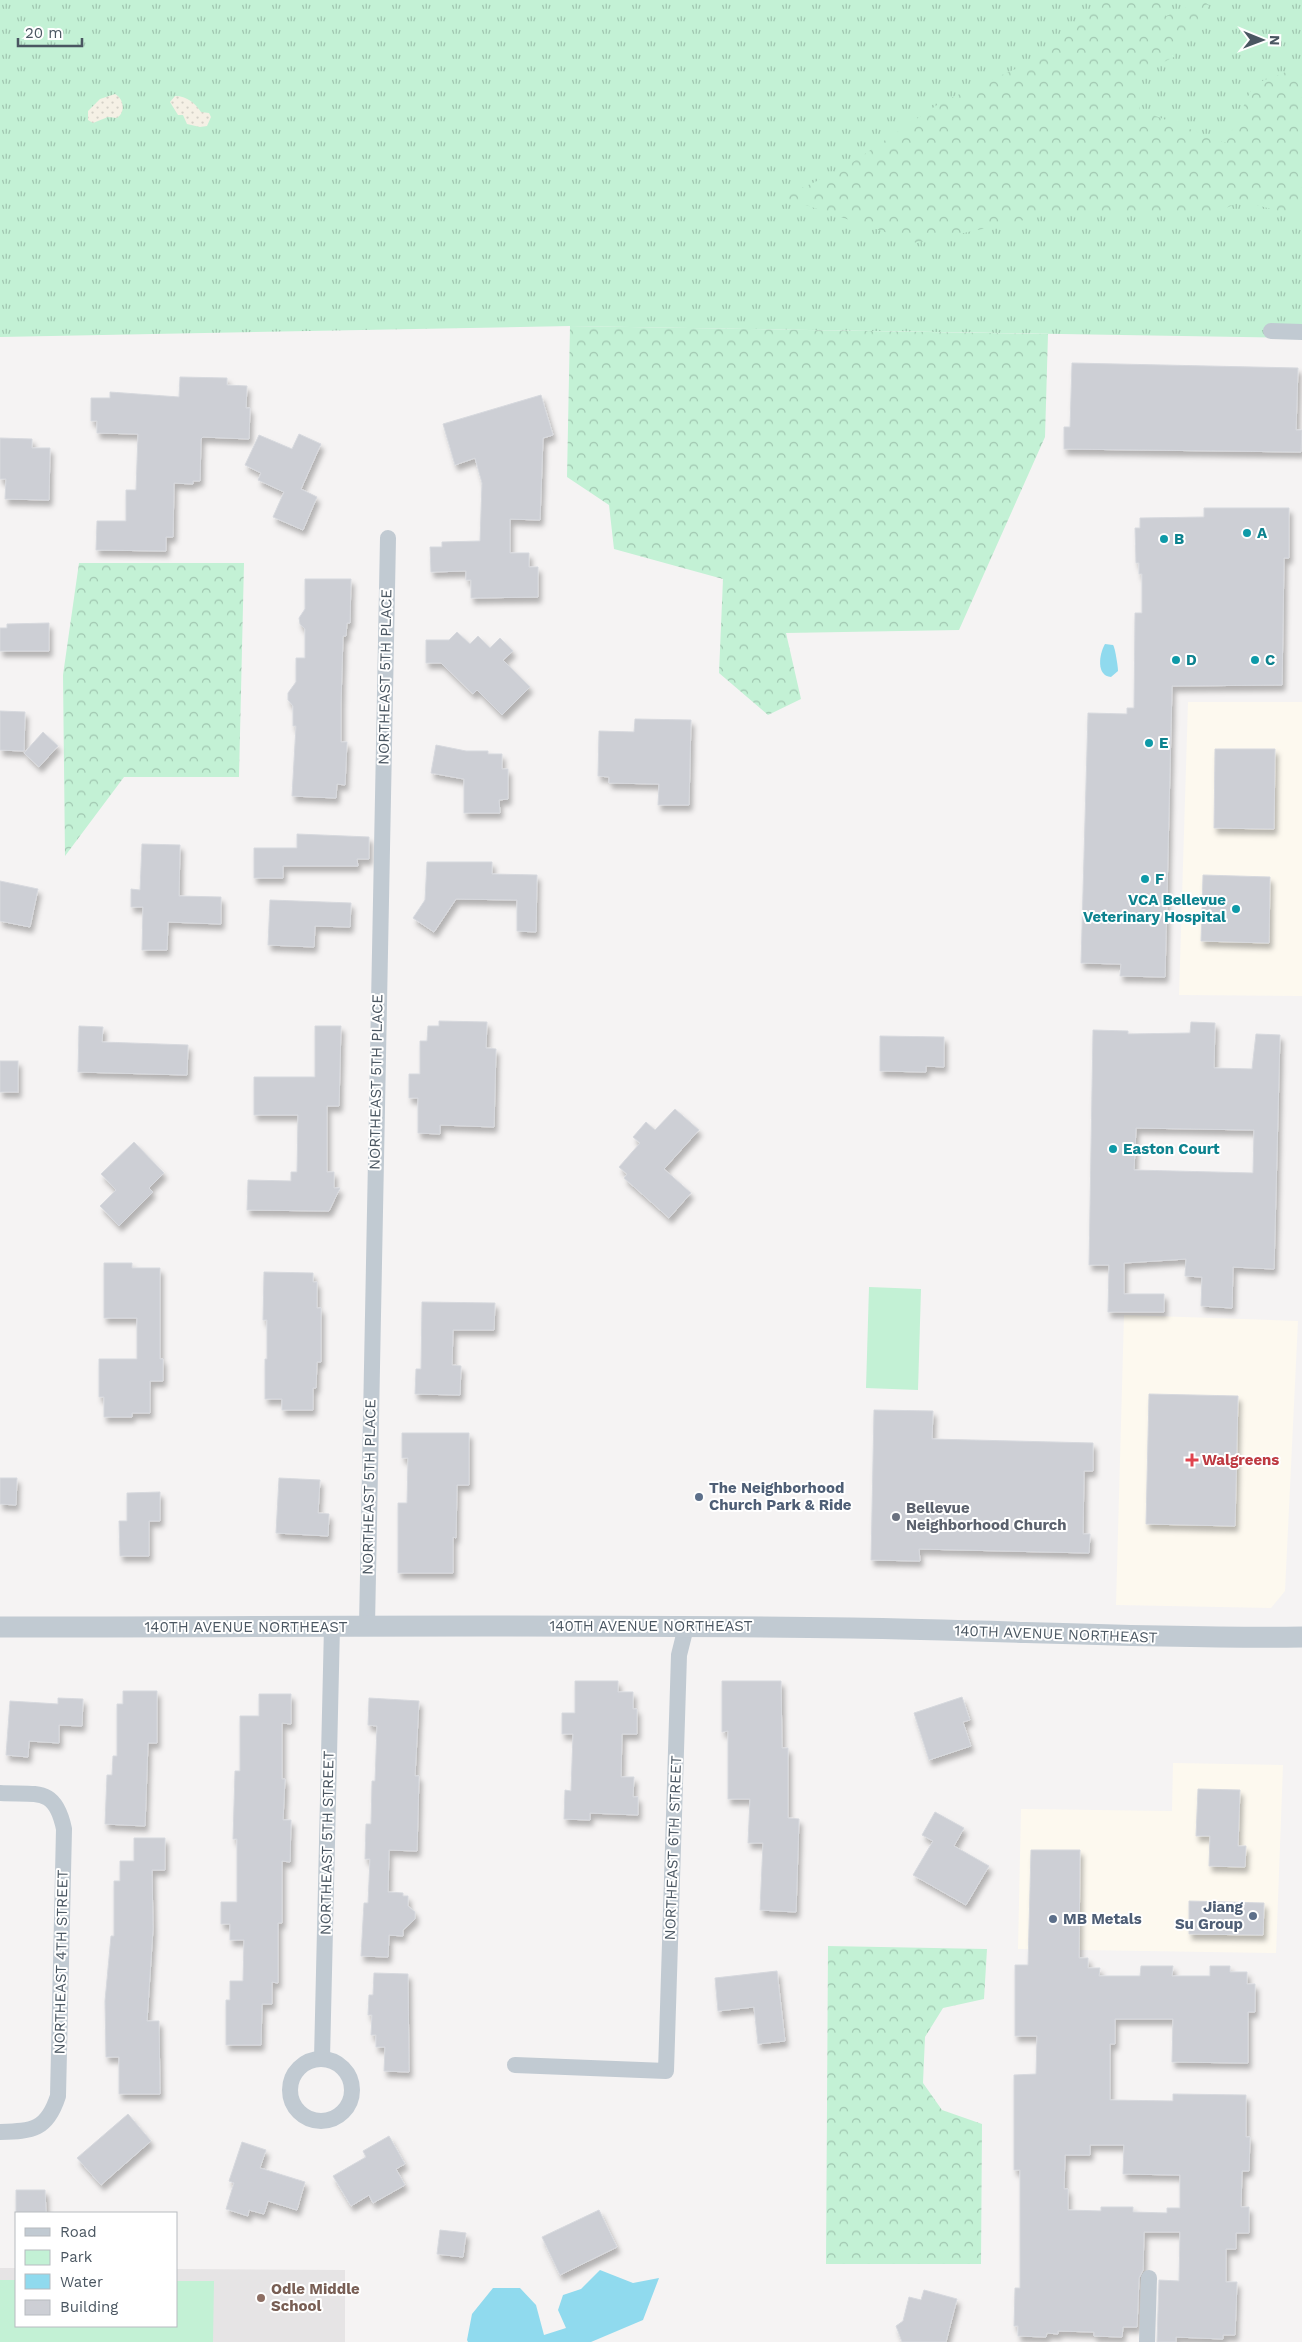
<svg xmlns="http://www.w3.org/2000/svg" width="1302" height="2342" font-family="'Work Sans',sans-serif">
	<defs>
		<pattern id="grass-tufts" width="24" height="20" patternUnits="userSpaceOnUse" patternTransform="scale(1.25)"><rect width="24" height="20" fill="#c3f1d5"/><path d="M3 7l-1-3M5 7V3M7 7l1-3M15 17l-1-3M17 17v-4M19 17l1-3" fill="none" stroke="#a0c6b0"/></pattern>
		<pattern id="forest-crowns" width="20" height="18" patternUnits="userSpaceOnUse" patternTransform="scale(1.25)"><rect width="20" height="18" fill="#c3f1d5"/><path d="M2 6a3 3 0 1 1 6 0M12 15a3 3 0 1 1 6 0" fill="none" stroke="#a0c6b0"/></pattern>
		<pattern id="sand-dots" width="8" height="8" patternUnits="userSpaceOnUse" patternTransform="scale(1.25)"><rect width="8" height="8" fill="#f5f0e5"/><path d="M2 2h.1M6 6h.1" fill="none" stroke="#d4d0c7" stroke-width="1.8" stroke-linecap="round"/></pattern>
		<filter id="shadow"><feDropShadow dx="3" dy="5.5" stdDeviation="2.5" flood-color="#0004"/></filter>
	</defs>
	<rect width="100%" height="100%" fill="#f5f3f3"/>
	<!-- commercial -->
	<g fill="#fdf9ef">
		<path d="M1188,702h114v294l-123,-1z"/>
		<path d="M1124,1315l174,6 -13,270 -14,17 -155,-3z"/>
		<path d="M1173,1763l110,2 -7,188 -258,-4 3,-140 151,2z"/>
	</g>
	<!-- education -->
	<path fill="#e6e4e5" d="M0,2268h16v58h160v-57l169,1v72h-345z"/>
	<!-- grass -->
	<path fill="url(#grass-tufts)" d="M0,0h1302v338l-732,-12 -570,11z"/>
	<!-- forest -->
	<g fill="url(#forest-crowns)">
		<path d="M1159,0l7,16 36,-15 7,4 -10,22 -18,11 -7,19 -41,20 7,33 86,33 28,-59 48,-18v144l-24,1 -36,-10 -29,13 -157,-1 -139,30 -135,-46 59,-27 99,-67 95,-43 65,-59z"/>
		<path d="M570,326l478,8 -3,103 -86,193 -173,3 15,66 -33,16 -49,-42 4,-94 -109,-30 -5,-44 -42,-28z"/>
		<path d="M79,563h165l-5,214h-115l-59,79 -2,-181z"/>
		<path d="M828,1946l159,3 -3,50 -41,9 -18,29 -2,46 19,27 40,14 -1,140h-155z"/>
	</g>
	<!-- sand -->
	<g fill="url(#sand-dots)">
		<path d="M115,94c9,5 11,18 2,24l-9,-1 -15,6 -5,-3v-9l12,-12z"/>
		<path d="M175,96c12,0 20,7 26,16l8,1 2,4 -4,9 -7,1 -13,-3 -4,-9h-5l-8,-13z"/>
	</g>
	<!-- green -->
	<g fill="#c3f1d5">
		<path d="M869,1287l52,2 -3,101 -52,-2z"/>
		<path d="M0,2280h16v46h160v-45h38l-1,61h-213z"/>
	</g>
	<!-- water -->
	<g fill="#90daee">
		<path d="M1105,644l8,1c2,2 5,22 5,26l-7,6c-15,-1 -12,-23 -6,-33z"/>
		<path d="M600,2270l33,13 26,-5 -16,42 -52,22h-123l-1,-2 5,-26 21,-26h27l16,17 8,30 22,-7 -8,-18 5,-15 18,-6z"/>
	</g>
	<!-- building -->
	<g fill="#cdcfd5" stroke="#d7d9de" fill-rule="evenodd" filter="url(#shadow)">
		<path d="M1072,363l226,5 -2,62h6l-1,22 -237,-3v-22h6z"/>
		<path d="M180,377l47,1v7l20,1 -1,22h4l-1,31 -46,-2 -2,2 -1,42h-7v3l-19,-1 -1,54h-7v14l-70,-1 1,-29h29v-31h10l2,-56 -41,-1v-12h-6v-23h19v-6l69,5z"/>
		<path d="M541,395l12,40 -10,3 -3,82 -30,-1v34h19v14h9v30l-67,1v-18h-5v-9l-35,1 -1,-25h12v-5l38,-1 2,-58 -7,-25 -20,7 -12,-41z"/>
		<path d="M299,434l22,10 -20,45 16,8 -14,33 -30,-13 11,-25 -26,-12 3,-7 -16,-8 14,-30 33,14z"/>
		<path d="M0,438l32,1v9h18l-1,52 -44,-1 1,-20h-6z"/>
		<path d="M1204,508h85v50h-5l-2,127 -110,1 -7,291 -45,-1 1,-12 -40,-1 7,-250 39,1v-6h7l1,-95h7v-39h-3v-11h-3l-1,-35h5v-10l64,-1z"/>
		<path d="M305,579h46l-1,44h-3l-1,13h-3l-2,66v40h6l-2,43 -8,-1 -1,14 -44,-2 4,-70h-3v-20l-5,-6v-7l8,-11v-24h9v-29l-5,-5 -1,-6 6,-9z"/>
		<path d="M49,623v28h-49v-23h7v-4z"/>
		<path d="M457,632l13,12 8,-8 12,12 10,-10 13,13 -10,9 27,27 -28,28 -25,-25 -4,4 -32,-31h-15v-23h23z"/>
		<path d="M0,711l25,1 -1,39 -24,-1z"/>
		<path d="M635,719l56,1 -2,85h-31l1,-21 -50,-1v-6l-11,-1 1,-45 35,1z"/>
		<path d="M43,732l15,14 -19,21 -15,-14z"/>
		<path d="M436,745l30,6h22v3h14v15h6v30l-9,1 1,13h-36v-34l-33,-6z"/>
		<path d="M1215,749h60l-1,80 -60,-1z"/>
		<path d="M297,834l72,3v22h-12l1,7h-75v12h-29v-30h43z"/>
		<path d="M142,844l38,1 -1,51 42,1v27l-53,-2 -1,28h-25l1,-43h-12v-18l9,1z"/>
		<path d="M427,862h65v12l45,1 -1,57 -19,-1v-31l-61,-1 -22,33 -21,-14 12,-18z"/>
		<path d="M1203,875l67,2 -1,66 -68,-2z"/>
		<path d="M0,881l38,8 -8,38 -30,-6z"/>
		<path d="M270,900l81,3 -1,24 -35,-1 -1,21 -46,-2z"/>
		<path d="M439,1021l48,1 -1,26 10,1 -2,78 -54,-2v9l-22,-1v-35h-9v-24h11v-33h7l1,-15h11z"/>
		<path d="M1191,1022l24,1 -1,45 38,1 4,-35 24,1 -6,234 -41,-2 -1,41 -31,-2 1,-29 -17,-1 1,-17 -62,4v31h40v18h-56l1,-47h-20l4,-235 35,1v3l62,-1zM1136,1128l118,2 -1,43 -119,-3z"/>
		<path d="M79,1026l24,1 -1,15 86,3 -1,30 -109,-3z"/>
		<path d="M315,1026h26l-2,80h-12v66h7v16h6l-11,23 -82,-1 1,-30 43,1v-9h6l1,-57h-44v-38h61z"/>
		<path d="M880,1036l64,1v30l-18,-1v6l-46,-1z"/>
		<rect x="0" y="1061" width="18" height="31"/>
		<path d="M675,1109l24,21 -35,39 27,24 -22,25 -45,-40 3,-4 -8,-7 21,-24 -7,-6 13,-15 9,8z"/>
		<path d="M134,1142l30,31 -15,15 4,4 -34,34 -19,-20 16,-16 -15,-16z"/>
		<path d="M104,1263h28v5h28v91h3v22h-13v32h-18v4h-28v-20h-5v-38h38v-41h-33z"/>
		<path d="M264,1272l49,1v9h4v26h4v54h-4l-1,26h-3v22h-31v-11h-17v-40h2v-39h-4z"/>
		<path d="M422,1302l73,1 -1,27h-41l-1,35 9,1 -1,29 -45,-1 1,-25h5z"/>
		<path d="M1149,1394l89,2 -3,130 -89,-2z"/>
		<path d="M874,1410l59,1 -1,28 161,4v28h-9l-1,63h7l-1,19 -170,-4 1,12 -49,-1z"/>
		<path d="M402,1433h67v52h-12l-1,53 -3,-1v36h-55v-70h9l1,-45h-6z"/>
		<path d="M0,1478h17l-1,27 -16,-1z"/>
		<path d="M279,1478l41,2 -2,33 11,1 -1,22 -52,-3z"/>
		<path d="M160,1492v29h-11v35h-29l-1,-35h8v-28z"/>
		<path d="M575,1681h43v11h15v17h4v25h-15l-1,43h13l-1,20h5v18l-48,-2v7l-26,-1 1,-29 6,1 2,-57h-11v-21h13z"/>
		<path d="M722,1681h59l1,67h6v70l11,1 -3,93 -36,-2 3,-67h-15l2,-44h-22v-68l-6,1z"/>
		<path d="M123,1691h34v52h-9l-3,83 -40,-2 2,-49h5l1,-19h4v-52h6z"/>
		<path d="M259,1694h32v30l-9,-1v56h3l-2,41h8l-1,42 -8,-1v62h-4v60l-6,-1v22h-10l-1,41h-35v-45h4v-19h13l1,-41h-14v-16h-9v-22h16v-63h-4l2,-68h5v-55h19z"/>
		<path d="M962,1697l8,23 -7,2 8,24 -42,14 -15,-47z"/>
		<path d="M58,1698l25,1 -1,27 -23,-1v18l-30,-2 -1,16 -22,-2 4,-54 48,3z"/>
		<path d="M369,1698l50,3 -4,75h4l-2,75 -28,-1 -1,42 15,1v3h5v10l7,6v7l-12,11v6l-14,-1 -1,22 -27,-1 3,-53h4l2,-44h-5l1,-35h5l1,-43h3l2,-55 -9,-1z"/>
		<path d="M1198,1789l42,1 -2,56h8l-1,21 -36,-1 1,-30h-14z"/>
		<path d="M935,1812l29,16 -10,18 35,20 -23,39 -53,-30 20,-34 -11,-6z"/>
		<path d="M134,1838h31v32h-13l1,59 -6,92h12l1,73h-41v-37h-13l-1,-56 6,-65h3v-55h6v-20h14z"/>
		<path d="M1031,1850h49l-1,108h9v10h12l-1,8h41l1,-10h32l-1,10h38v-10h20v6h17v12h8v28h-7v51l-76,-1 1,-43h-58v25h-5v56l63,1v-7l73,1v42h4l-1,34h-7l-1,36h8v26h-13v16h-10v33h11l-2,53h-12v4l-47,-2v5h-19l2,-62 20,1 1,-49h-36l-1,38 -4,8 -2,49h-14l-1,10 -28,-1v-4l-36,-1v3l-11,-1 -1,4 -28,-1v-10h-4l1,-38h5v-118h-6v-95l22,-1 1,-38h-22v-71h13zM1090,2145h34l-1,29 57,1v33h-13v5l-34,-1v-5h-32v4l-33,-1v-21h-4l1,-34h25z"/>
		<path d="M1189,1901l75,2 -1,32 -74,-1z"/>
		<path d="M777,1971l8,70 -27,3 -4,-37 -36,4 -3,-33z"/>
		<path d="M374,1973l34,1 1,98 -25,-1 1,-24h-9v-12h-5l1,-20h-4l1,-20h4z"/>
		<path d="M128,2114l23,27 -50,44 -24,-27z"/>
		<path d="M389,2136l16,28 -9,5 9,16 -32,18 -4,-8 -18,11 -18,-30 33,-19 -3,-6z"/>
		<path d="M242,2142l24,8 -6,18 45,14 -8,28 -29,-9 -4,13 -15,-4 -1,6 -22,-7 8,-26 -5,-2z"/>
		<path d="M16,2190h29l1,23h-30z"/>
		<path d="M599,2210l18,37 -57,28 -18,-38z"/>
		<path d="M440,2230l26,3 -3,24 -26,-3z"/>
		<path d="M924,2290l33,9 -11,43h-44l-6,-16 7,-5 6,-24 12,3z"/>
	</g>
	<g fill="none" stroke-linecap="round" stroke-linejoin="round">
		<!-- minor -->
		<g stroke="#c1cad2" stroke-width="16">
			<path d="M1271,331l31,1"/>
			<path d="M367,1626l21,-1088"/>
			<path d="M0,1793c37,2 55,-7 64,36l-6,267c-11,34 -25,35 -58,36"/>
			<circle cx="321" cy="2090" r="31"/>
			<path d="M322,2059l10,-433"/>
			<path d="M515,2065l151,6 13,-416 7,-28"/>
			<path d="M1147,2342l2,-64"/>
		</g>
		<!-- tertiary -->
		<path stroke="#c1cad2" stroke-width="21" d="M0,1627c284,0 567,-3 851,1 150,2 300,11 451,9"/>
	</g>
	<!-- markers -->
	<g fill="#0f9aa8" stroke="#fff" stroke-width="2">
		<circle cx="1247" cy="533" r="5"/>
		<circle cx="1164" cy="539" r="5"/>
		<circle cx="1176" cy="660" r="5"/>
		<circle cx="1255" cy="660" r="5"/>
		<circle cx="1149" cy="743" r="5"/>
		<circle cx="1145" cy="879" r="5"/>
		<circle cx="1236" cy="909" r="5"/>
		<circle cx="1113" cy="1149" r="5"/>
	</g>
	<path fill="#e0444e" stroke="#fff" stroke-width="2" d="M1189.5 1452.5h5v5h5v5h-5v5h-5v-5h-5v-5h5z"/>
	<g fill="#5c6f8a" stroke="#fff" stroke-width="2">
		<circle cx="699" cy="1497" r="5"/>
		<circle cx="1253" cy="1916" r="5"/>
		<circle cx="1053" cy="1919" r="5"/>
	</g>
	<circle fill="#6b7280" stroke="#fff" stroke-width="2" cx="896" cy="1517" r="5"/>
	<circle fill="#8d6e63" stroke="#fff" stroke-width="2" cx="261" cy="2298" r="5"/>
	<g text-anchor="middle" stroke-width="4" stroke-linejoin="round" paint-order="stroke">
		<!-- culture labels -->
		<g font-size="15" font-weight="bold" fill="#0d838f" stroke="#fff" text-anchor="start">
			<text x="1257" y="538">A</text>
			<text x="1174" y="544">B</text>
			<text x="1186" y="665">D</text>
			<text x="1265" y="665">C</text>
			<text x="1159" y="748">E</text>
			<text x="1155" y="884">F</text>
			<text x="1226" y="905" text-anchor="end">VCA Bellevue<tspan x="1226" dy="17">Veterinary Hospital</tspan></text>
			<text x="1123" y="1154">Easton Court</text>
		</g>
		<!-- street labels -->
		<g font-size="15" fill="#4a5661" stroke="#fff">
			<text transform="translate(385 677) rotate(-89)" y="5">NORTHEAST 5TH PLACE</text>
			<text transform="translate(376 1082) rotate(-89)" y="5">NORTHEAST 5TH PLACE</text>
			<text transform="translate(369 1487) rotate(-89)" y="5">NORTHEAST 5TH PLACE</text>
			<text x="651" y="1631">140TH AVENUE NORTHEAST</text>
			<text x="246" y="1632">140TH AVENUE NORTHEAST</text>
			<text transform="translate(1056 1634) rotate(2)" y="5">140TH AVENUE NORTHEAST</text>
			<text transform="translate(327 1843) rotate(-89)" y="5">NORTHEAST 5TH STREET</text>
			<text transform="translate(673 1848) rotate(-88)" y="5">NORTHEAST 6TH STREET</text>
			<text transform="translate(61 1962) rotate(-89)" y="5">NORTHEAST 4TH STREET</text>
		</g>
		<!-- health labels -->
		<g font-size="15" font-weight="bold" fill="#be3a42" stroke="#fff" text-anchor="start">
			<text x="1202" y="1465">Walgreens</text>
		</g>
		<!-- service labels -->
		<g font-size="15" font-weight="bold" fill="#4e5e75" stroke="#fff" text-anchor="start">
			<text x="709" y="1493">The Neighborhood<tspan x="709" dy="17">Church Park &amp; Ride</tspan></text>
			<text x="1243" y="1912" text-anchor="end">Jiang<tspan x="1243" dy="17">Su Group</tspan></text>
			<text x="1063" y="1924">MB Metals</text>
		</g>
		<!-- worship labels -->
		<g font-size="15" font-weight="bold" fill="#5b616d" stroke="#fff" text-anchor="start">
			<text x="906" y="1513">Bellevue<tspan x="906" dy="17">Neighborhood Church</tspan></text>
		</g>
		<!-- education labels -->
		<g font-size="15" font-weight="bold" fill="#785e54" stroke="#fff" text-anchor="start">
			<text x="271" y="2294">Odle Middle<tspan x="271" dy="17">School</tspan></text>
		</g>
	</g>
	<!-- legend -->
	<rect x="15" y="2212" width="162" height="115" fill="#ffffff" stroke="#b7bbc0"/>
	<rect x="25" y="2228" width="25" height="8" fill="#c1cad2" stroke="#b7bbc0"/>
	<text x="60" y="2237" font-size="15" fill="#4a5661">Road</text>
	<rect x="25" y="2250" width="25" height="15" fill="#c3f1d5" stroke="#b7bbc0"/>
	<text x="60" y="2262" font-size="15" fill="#4a5661">Park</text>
	<rect x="25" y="2274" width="25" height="15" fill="#90daee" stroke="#b7bbc0"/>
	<text x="60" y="2287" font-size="15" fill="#4a5661">Water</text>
	<rect x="25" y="2300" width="25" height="15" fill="#cdcfd5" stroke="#b7bbc0"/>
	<text x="60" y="2312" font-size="15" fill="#4a5661">Building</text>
	<!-- north arrow -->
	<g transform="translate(1262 40) rotate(91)" stroke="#ffffff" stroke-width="4" paint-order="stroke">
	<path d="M0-4L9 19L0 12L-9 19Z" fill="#4a5661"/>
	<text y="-8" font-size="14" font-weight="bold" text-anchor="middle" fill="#4a5661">N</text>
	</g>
	<!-- scale -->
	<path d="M18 38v8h64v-8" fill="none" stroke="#4a5661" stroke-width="2.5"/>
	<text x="25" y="38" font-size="15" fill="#4a5661" stroke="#ffffff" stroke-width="4" paint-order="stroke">20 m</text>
</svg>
